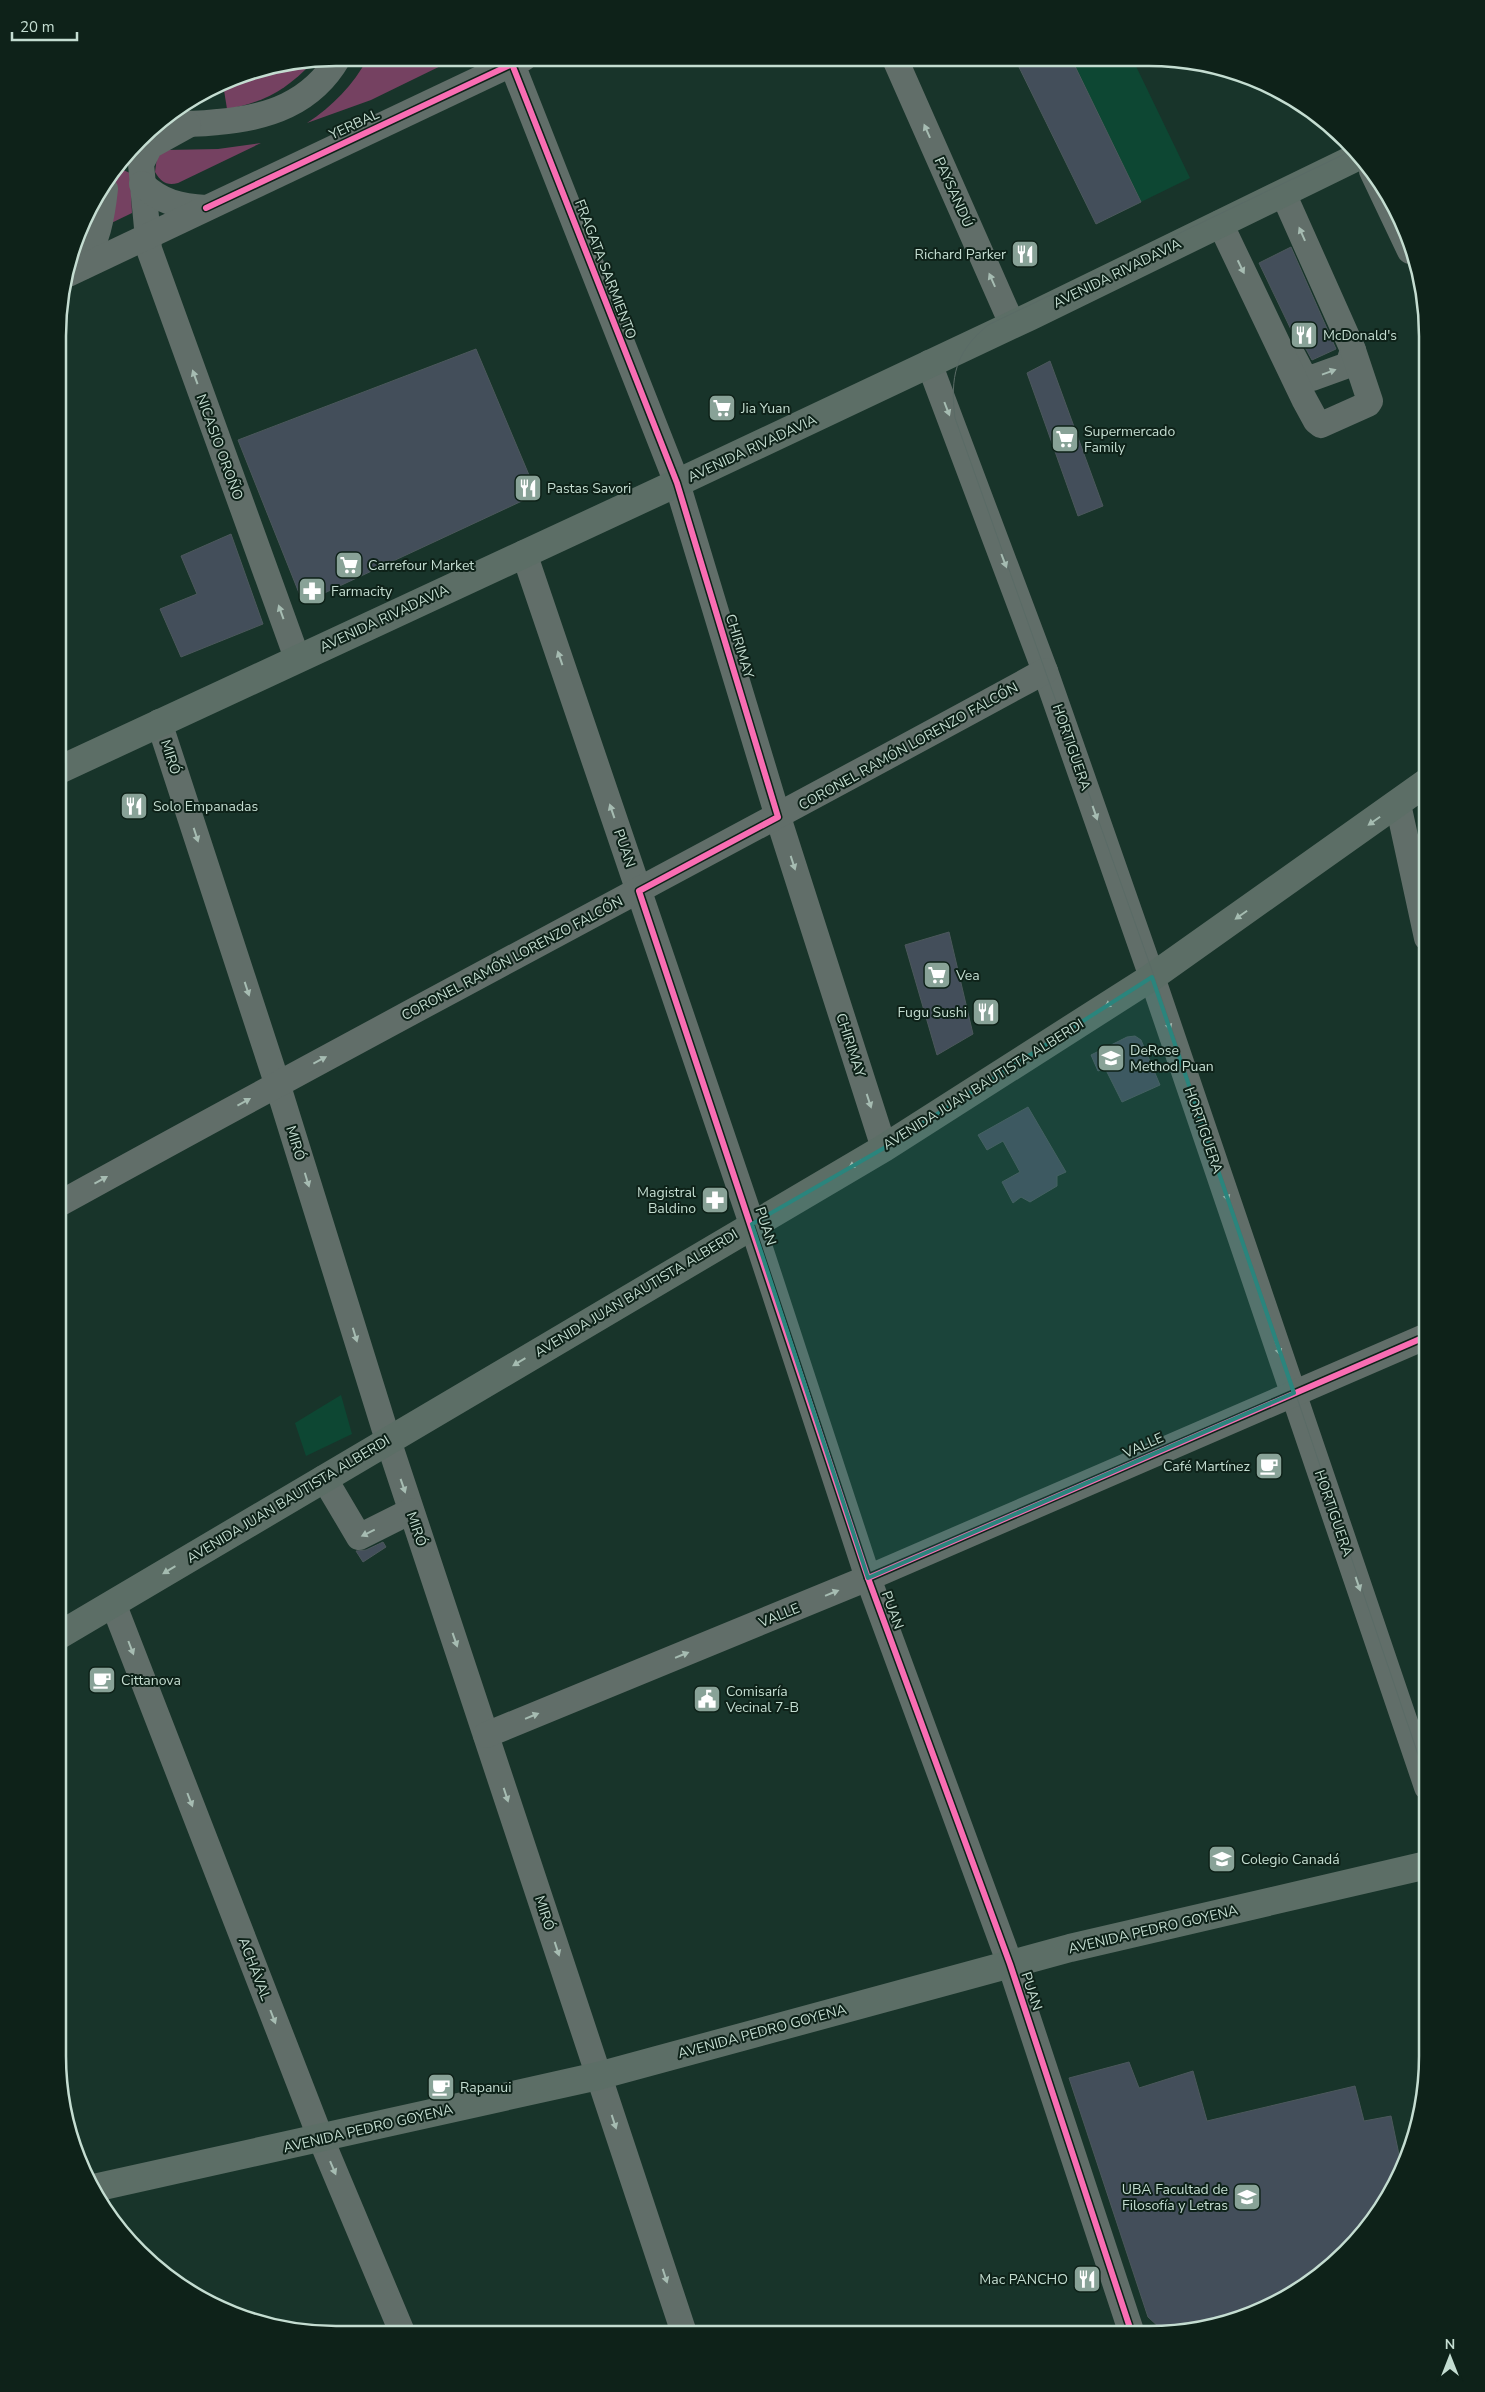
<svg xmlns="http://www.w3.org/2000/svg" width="1485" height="2392" font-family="'Nunito Sans',sans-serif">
	<rect width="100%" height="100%" fill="#18342a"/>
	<!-- built -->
	<g fill="#0d4733">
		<path d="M1015,59l118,1 57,118 -94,46z"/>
		<path d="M341,1395l11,39 -46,22 -11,-33z"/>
	</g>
	<!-- green -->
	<g fill="#754161">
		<path d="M368,58h89l-86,42 -64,23c26,-17 46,-38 61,-65z"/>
		<path d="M312,63c-26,27 -47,39 -85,46l-4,-25 20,-8z"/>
		<path d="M261,143l-83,40c-11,3 -17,-1 -23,-11l2,-15 9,-7 52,-1z"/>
		<path d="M123,170l7,3 2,40 -29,14 13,-50z"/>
	</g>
	<!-- building -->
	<g fill="#434e5a" stroke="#4c585c">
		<path d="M1015,59l57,1 69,142 -45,22z"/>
		<path d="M1291,247l45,102 -24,11 -6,-11 -9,-7 -38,-79z"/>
		<path d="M476,349l61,145 -234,109 -65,-163z"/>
		<path d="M1050,361l53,145 -25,10 -51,-143z"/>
		<path d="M231,534l32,90 -82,33 -21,-48 37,-15 -16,-38z"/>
		<path d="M949,932l24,102 -36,21 -32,-110z"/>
		<path d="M1135,1036l6,4 19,45 -38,17 -17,-34 -7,3 -7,-16 36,-18z"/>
		<path d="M1028,1107l38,65 -9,4v10l-27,16 -9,-5 -8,6 -11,-21 18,-10 -17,-31 -16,9 -9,-15z"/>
		<path d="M383,1542l3,5 -23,15 -7,-11 10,-1z"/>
		<path d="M1129,2062l10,26 54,-17 14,50 148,-35 9,35 27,-5 11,53 -32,56 -52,52 -55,31 -103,20 -12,-11 -79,-239z"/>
	</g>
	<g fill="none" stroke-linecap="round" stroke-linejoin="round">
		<!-- minor -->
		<g stroke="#616e69" stroke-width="26">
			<path d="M895,59l117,265"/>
			<path d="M512,64l165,419 101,334 106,331"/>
			<path d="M172,122c16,3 30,2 46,0 50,-4 94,-19 120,-64"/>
			<path d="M188,125l-38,21 -9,18 8,85 148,409"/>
			<path d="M1372,171l38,80"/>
			<path d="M142,184c19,18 38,23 64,24"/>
			<path d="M1283,193l70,157 -5,15 -36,13 -8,-1 -11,-21"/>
			<path d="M1220,223l84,176 12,22 5,4 47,-21 2,-3 -17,-51"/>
			<path d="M82,267c15,-25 20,-49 23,-78"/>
			<path d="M68,274l456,-216"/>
			<path d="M929,363l116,308 107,306 275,810"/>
			<path d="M524,553l228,671 116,354 142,386 122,370"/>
			<path d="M159,722l118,361 111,357 296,893"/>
			<path d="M1398,804l29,134"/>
			<path d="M59,1204c327,-181 658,-354 986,-533"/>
			<path d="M324,1478l35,59 52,-26"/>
			<path d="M113,1603l208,536 81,193"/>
			<path d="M486,1735l382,-157 559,-242"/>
		</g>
		<!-- major -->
		<g stroke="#5c6e66" stroke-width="28">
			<path d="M59,770l618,-287 354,-167 328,-160"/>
			<path d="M58,1636l826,-488 268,-171 275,-195"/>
			<path d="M94,2188l504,-112 472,-128 357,-83"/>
		</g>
		<!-- tram -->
		<path stroke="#5a6b66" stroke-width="1" d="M1353,150l-365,175c-33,27 -38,52 -33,93l199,558 273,805"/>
		<!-- cycleway casing -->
		<g stroke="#0e2219" stroke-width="9">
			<g id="cycleway">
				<path d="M206,208l306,-144 165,419 101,334 -139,74 229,687 142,386 122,370"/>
				<path d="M868,1578l559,-242"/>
			</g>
		</g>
		<!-- cycleway -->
		<use href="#cycleway" stroke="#f96db3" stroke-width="6"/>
	</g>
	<!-- one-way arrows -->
	<defs><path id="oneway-solid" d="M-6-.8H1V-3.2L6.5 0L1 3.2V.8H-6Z" transform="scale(1.25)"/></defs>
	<g fill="#a6bcb2">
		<use href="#oneway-solid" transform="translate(927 131) rotate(-114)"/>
		<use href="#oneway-solid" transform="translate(1302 234) rotate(-114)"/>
		<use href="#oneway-solid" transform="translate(1241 267) rotate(64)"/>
		<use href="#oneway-solid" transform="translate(992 280) rotate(-114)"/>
		<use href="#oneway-solid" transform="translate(1329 372) rotate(-20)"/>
		<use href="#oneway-solid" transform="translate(195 377) rotate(-110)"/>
		<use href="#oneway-solid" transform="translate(947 409) rotate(69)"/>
		<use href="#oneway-solid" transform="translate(1004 561) rotate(69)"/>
		<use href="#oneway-solid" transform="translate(281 612) rotate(-110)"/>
		<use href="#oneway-solid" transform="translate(560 658) rotate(-109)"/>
		<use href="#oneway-solid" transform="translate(612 811) rotate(-109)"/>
		<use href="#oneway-solid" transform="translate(1095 813) rotate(71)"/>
		<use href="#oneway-solid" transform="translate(196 835) rotate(72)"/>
		<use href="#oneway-solid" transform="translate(793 863) rotate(72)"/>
		<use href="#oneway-solid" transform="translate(247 989) rotate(72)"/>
		<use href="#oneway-solid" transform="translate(1168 1023) rotate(71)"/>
		<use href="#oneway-solid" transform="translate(320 1060) rotate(-28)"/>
		<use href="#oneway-solid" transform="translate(869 1101) rotate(72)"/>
		<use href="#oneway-solid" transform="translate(244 1102) rotate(-29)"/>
		<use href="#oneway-solid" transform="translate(101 1180) rotate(-29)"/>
		<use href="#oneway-solid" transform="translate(307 1180) rotate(73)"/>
		<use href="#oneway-solid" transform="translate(1226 1194) rotate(71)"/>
		<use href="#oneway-solid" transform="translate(355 1335) rotate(73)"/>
		<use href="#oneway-solid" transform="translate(1278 1348) rotate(71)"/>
		<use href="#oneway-solid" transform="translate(403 1486) rotate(71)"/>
		<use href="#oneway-solid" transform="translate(368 1533) rotate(154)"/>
		<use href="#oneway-solid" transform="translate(1358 1584) rotate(71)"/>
		<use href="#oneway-solid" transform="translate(832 1593) rotate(-22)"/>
		<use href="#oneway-solid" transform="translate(455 1640) rotate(71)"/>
		<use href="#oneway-solid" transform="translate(131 1648) rotate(69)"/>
		<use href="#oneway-solid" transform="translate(682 1655) rotate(-22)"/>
		<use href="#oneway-solid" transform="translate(532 1716) rotate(-22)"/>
		<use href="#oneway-solid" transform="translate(506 1795) rotate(72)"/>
		<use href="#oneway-solid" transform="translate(190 1800) rotate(69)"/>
		<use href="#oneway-solid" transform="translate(557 1949) rotate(72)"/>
		<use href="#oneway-solid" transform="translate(273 2017) rotate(69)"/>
		<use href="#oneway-solid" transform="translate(614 2122) rotate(72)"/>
		<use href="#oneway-solid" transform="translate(333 2168) rotate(67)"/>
		<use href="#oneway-solid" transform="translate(665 2276) rotate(72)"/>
	</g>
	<g fill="#a5bcb1">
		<use href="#oneway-solid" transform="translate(1374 821) rotate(145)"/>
		<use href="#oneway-solid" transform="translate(1241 915) rotate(145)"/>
		<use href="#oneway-solid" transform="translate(1111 1003) rotate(148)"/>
		<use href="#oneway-solid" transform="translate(855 1164) rotate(150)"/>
		<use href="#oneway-solid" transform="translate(519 1362) rotate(149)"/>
		<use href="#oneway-solid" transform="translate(169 1570) rotate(149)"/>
	</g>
	<!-- marked area -->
	<path fill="#2a857d" fill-opacity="0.2" stroke="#2a857d" stroke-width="4" stroke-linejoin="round" d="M1152,977l142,416 -426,185 -116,-354 132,-76z"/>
	<!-- icons -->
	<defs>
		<g id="restaurant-square" transform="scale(1.4375)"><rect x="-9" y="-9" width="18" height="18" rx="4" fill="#88a297" stroke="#0e2219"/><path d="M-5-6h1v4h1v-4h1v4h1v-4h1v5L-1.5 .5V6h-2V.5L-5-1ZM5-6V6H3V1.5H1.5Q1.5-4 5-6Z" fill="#fff"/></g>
		<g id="supermarket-square" transform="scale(1.4375)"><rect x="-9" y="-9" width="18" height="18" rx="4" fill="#88a297" stroke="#0e2219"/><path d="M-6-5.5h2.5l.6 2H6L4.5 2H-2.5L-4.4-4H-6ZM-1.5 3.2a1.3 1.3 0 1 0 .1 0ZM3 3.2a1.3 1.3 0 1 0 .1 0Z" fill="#fff"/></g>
		<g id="pharmacy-square" transform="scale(1.4375)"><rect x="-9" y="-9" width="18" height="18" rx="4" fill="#88a297" stroke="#0e2219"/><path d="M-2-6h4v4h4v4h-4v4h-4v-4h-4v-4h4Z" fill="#fff"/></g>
		<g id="university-square" transform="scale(1.4375)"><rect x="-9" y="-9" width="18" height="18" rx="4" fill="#88a297" stroke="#0e2219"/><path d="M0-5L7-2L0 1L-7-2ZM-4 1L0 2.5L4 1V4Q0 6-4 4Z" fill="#fff"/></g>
		<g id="cafe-square" transform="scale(1.4375)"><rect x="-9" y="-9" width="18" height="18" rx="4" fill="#88a297" stroke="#0e2219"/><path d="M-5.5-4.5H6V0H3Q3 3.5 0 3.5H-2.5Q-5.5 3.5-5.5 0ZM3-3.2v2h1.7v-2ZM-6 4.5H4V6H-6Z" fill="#fff"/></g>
		<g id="civic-square" transform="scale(1.4375)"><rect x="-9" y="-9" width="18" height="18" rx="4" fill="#88a297" stroke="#0e2219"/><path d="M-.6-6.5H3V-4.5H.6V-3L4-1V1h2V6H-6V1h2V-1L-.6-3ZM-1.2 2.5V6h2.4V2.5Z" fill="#fff"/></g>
		<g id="school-square" transform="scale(1.4375)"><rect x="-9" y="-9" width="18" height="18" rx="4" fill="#88a297" stroke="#0e2219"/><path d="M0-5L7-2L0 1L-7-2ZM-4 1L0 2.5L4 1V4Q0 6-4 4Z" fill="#fff"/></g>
	</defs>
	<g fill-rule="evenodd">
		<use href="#restaurant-square" x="1025" y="254"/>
		<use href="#restaurant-square" x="1304" y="335"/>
		<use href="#supermarket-square" x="722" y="408"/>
		<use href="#supermarket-square" x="1065" y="439"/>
		<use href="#restaurant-square" x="528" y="488"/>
		<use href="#supermarket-square" x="349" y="565"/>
		<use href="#pharmacy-square" x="312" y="591"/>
		<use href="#restaurant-square" x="134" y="806"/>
		<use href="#supermarket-square" x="937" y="975"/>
		<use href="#restaurant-square" x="986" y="1012"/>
		<use href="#university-square" x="1111" y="1058"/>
		<use href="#pharmacy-square" x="715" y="1200"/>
		<use href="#cafe-square" x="1269" y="1466"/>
		<use href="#cafe-square" x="102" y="1680"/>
		<use href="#civic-square" x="707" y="1699"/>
		<use href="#school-square" x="1222" y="1859"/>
		<use href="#cafe-square" x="441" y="2087"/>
		<use href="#university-square" x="1247" y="2197"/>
		<use href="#restaurant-square" x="1087" y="2279"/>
	</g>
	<g text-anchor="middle" stroke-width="4" stroke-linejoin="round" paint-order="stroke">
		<!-- street labels -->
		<g font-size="14" fill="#c4ddd1" stroke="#0e2219">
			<text transform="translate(354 124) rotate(-25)" y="5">YERBAL</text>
			<text transform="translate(954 192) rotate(66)" y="5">PAYSANDÚ</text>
			<text transform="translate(606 269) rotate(69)" y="5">FRAGATA SARMIENTO</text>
			<text transform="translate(1117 273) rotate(-26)" y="5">AVENIDA RIVADAVIA</text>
			<text transform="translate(220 447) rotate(70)" y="5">NICASIO OROÑO</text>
			<text transform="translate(752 448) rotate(-25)" y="5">AVENIDA RIVADAVIA</text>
			<text transform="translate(384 618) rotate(-25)" y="5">AVENIDA RIVADAVIA</text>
			<text transform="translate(740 646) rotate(73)" y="5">CHIRIMAY</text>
			<text transform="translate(908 746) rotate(-29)" y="5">CORONEL RAMÓN LORENZO FALCÓN</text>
			<text transform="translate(1072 747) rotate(71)" y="5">HORTIGUERA</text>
			<text transform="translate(171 757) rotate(72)" y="5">MIRÓ</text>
			<text transform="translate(625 848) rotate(71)" y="5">PUAN</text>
			<text transform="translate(512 958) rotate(-28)" y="5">CORONEL RAMÓN LORENZO FALCÓN</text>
			<text transform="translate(851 1045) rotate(72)" y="5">CHIRIMAY</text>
			<text transform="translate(983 1084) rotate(-32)" y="5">AVENIDA JUAN BAUTISTA ALBERDI</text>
			<text transform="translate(1204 1130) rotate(71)" y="5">HORTIGUERA</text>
			<text transform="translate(296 1143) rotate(73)" y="5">MIRÓ</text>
			<text transform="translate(766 1226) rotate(72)" y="5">PUAN</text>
			<text transform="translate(636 1293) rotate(-31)" y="5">AVENIDA JUAN BAUTISTA ALBERDI</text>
			<text transform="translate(1143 1445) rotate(-24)" y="5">VALLE</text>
			<text transform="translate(288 1499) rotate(-31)" y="5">AVENIDA JUAN BAUTISTA ALBERDI</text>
			<text transform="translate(1334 1513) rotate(71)" y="5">HORTIGUERA</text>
			<text transform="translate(417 1529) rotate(71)" y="5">MIRÓ</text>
			<text transform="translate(893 1610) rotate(70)" y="5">PUAN</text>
			<text transform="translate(779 1615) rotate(-22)" y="5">VALLE</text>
			<text transform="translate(545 1913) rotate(72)" y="5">MIRÓ</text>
			<text transform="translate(1153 1929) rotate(-13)" y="5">AVENIDA PEDRO GOYENA</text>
			<text transform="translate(255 1969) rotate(69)" y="5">ACHÁVAL</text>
			<text transform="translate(1032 1991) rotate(72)" y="5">PUAN</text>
			<text transform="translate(762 2031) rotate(-15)" y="5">AVENIDA PEDRO GOYENA</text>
			<text transform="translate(368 2128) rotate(-13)" y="5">AVENIDA PEDRO GOYENA</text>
		</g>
		<!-- poi labels -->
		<g font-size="14" fill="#c4ddd1" stroke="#0e2219" text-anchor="start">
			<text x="1006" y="259" text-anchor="end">Richard Parker</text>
			<text x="1323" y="340">McDonald's</text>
			<text x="741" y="413">Jia Yuan</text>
			<text x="1084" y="436">Supermercado<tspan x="1084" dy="16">Family</tspan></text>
			<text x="547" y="493">Pastas Savori</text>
			<text x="368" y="570">Carrefour Market</text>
			<text x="331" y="596">Farmacity</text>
			<text x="153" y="811">Solo Empanadas</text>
			<text x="956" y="980">Vea</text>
			<text x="967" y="1017" text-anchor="end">Fugu Sushi</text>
			<text x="1130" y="1055">DeRose<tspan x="1130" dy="16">Method Puan</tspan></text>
			<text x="696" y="1197" text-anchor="end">Magistral<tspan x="696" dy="16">Baldino</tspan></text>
			<text x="1250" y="1471" text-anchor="end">Café Martínez</text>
			<text x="121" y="1685">Cittanova</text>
			<text x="726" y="1696">Comisaría<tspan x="726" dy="16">Vecinal 7-B</tspan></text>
			<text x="1241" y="1864">Colegio Canadá</text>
			<text x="460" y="2092">Rapanui</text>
			<text x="1228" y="2194" text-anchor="end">UBA Facultad de<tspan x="1228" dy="16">Filosofía y Letras</tspan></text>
			<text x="1068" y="2284" text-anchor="end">Mac PANCHO</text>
		</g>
	</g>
	<!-- crop -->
	<path d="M0 0H1485V2392H0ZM336 66H1149A270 270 0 0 1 1419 336V2056A270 270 0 0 1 1149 2326H336A270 270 0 0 1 66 2056V336A270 270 0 0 1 336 66Z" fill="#0e2219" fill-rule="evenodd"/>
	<path fill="none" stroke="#c4ddd1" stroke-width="2.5" d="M336 66H1149A270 270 0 0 1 1419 336V2056A270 270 0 0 1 1149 2326H336A270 270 0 0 1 66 2056V336A270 270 0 0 1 336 66Z"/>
	<!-- north arrow -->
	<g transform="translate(1450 2357)" stroke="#0e2219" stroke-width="4" paint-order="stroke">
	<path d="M0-4L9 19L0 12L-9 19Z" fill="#c4ddd1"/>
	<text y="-8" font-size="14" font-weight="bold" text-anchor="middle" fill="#c4ddd1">N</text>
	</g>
	<!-- scale -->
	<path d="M12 32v8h65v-8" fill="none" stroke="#c4ddd1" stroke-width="2.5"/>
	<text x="20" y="32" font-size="15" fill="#c4ddd1" stroke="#0e2219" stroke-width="4" paint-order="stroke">20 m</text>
</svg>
